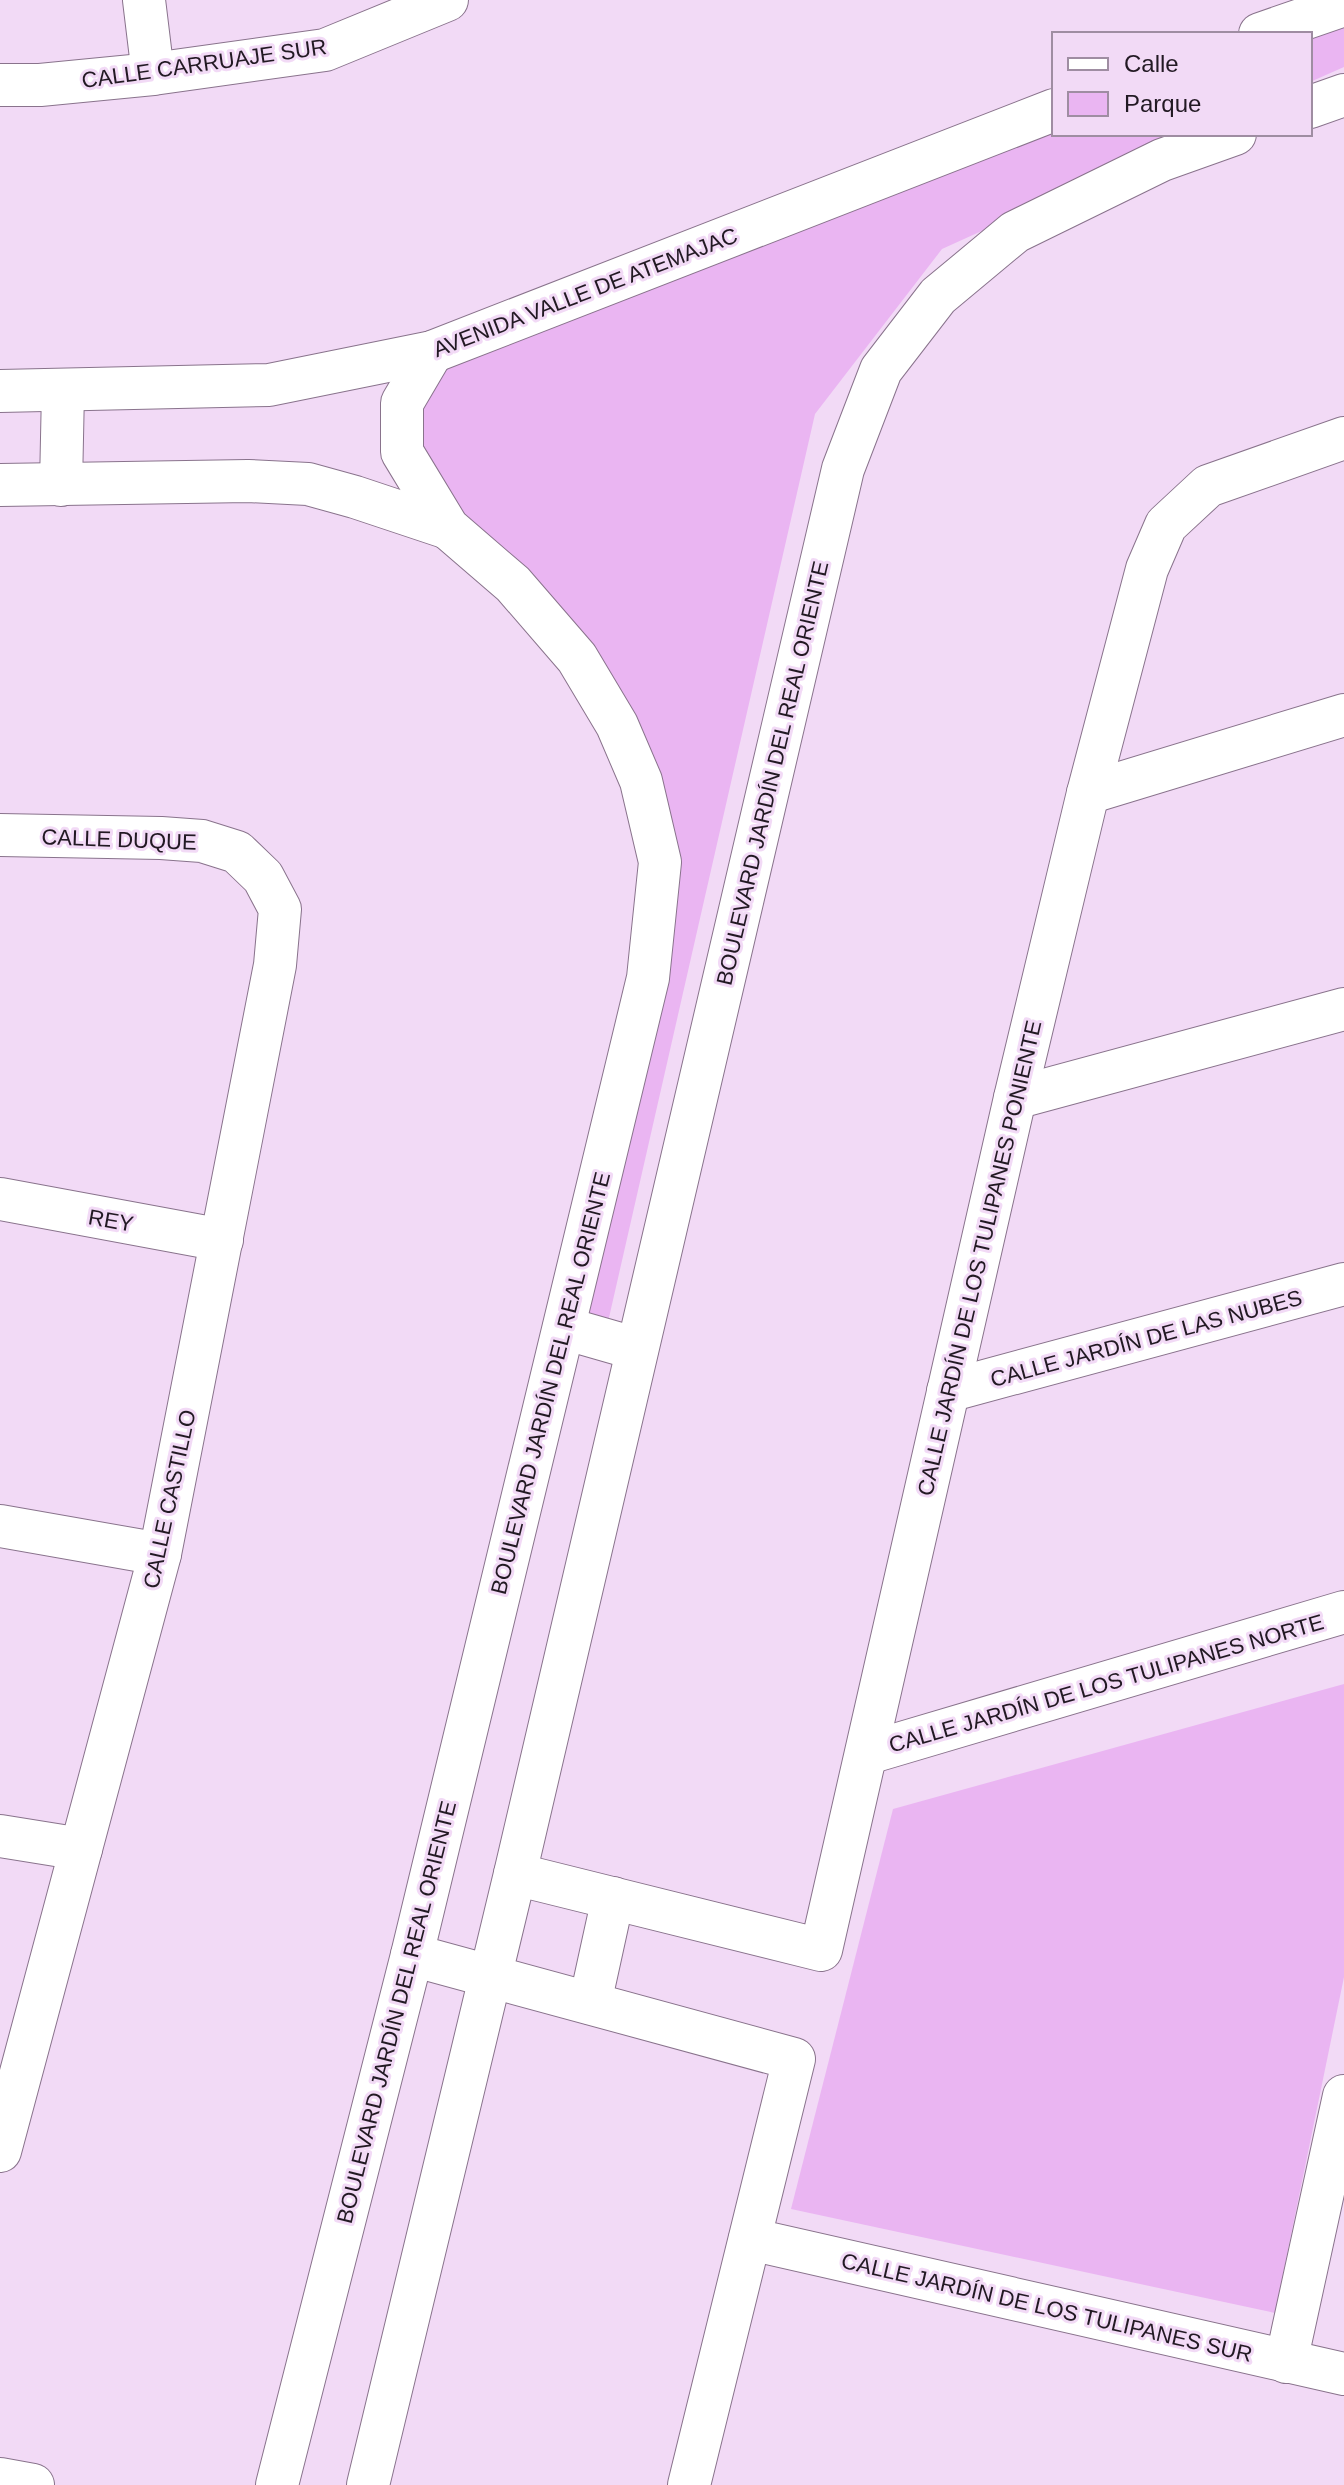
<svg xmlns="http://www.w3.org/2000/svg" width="1344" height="2485" font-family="Helvetica,sans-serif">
	<rect width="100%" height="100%" fill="#f2daf6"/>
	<!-- green -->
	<g fill="#eab5f2">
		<path d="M1344,21v46l-34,15v-48z"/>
		<path d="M1054,127v7h141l-253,115 -127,165 -207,908 -35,-7 81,-339 -7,-197 -221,-294 -20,-81 29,-50z"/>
		<path d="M1344,1684v293l-69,336 -484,-104 102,-400z"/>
	</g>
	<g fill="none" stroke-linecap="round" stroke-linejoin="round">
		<!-- minor casing -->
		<g stroke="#89738c" stroke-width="44">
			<g id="minor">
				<path d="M144,0l9,74"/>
				<path d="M1260,34l84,-29"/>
				<path d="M0,85h40l113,-11 172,-24 122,-50"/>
				<path d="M1310,107l34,-12"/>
				<path d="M0,391l269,-6 163,-33 622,-242"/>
				<path d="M0,485l248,-4 60,3 47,13 93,31"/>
				<path d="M61,485l2,-94"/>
				<path d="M1088,793l256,-78"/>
				<path d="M0,835l161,3 41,3 35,11 26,25 17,32 -5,56 -115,589 -160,597"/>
				<path d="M1015,1098l329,-89"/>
				<path d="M0,1199l222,41"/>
				<path d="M564,1328l73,21"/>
				<path d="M948,1391l396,-107"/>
				<path d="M0,1526l160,28"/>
				<path d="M868,1753l476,-141"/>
				<path d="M0,1836l81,13"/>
				<path d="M515,1874l306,76 194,-852 73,-305 59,-224 19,-44 42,-39 136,-48"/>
				<path d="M412,1955l382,104 -105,426"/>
				<path d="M590,2003l23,-105"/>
				<path d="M750,2239l594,135"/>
				<path d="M1286,2362l58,-266"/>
				<path d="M0,2479l33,6"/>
				<path d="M277,2485l135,-530 236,-977 12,-116 -19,-81 -24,-56 -40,-67 -64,-74 -65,-56 -46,-76v-49l30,-51"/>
				<path d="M368,2485l147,-611 328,-1405 38,-99 57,-74 77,-64 147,-72 73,-26"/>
			</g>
		</g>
		<!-- minor -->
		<use href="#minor" stroke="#fff" stroke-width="42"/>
	</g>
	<g text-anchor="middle" stroke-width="6" stroke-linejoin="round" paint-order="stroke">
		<!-- street labels -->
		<g font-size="22" fill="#221923" stroke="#f2daf6">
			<text transform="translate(204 63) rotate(-8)" y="8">CALLE CARRUAJE SUR</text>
			<text transform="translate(585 292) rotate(-21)" y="8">AVENIDA VALLE DE ATEMAJAC</text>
			<text transform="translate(772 773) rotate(-77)" y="8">BOULEVARD JARDÍN DEL REAL ORIENTE</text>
			<text transform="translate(119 839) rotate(2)" y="8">CALLE DUQUE</text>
			<text transform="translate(111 1220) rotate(10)" y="8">REY</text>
			<text transform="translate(979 1258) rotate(-77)" y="8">CALLE JARDÍN DE LOS TULIPANES PONIENTE</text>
			<text transform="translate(1146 1338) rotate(-15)" y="8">CALLE JARDÍN DE LAS NUBES</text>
			<text transform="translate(550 1383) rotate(-76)" y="8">BOULEVARD JARDÍN DEL REAL ORIENTE</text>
			<text transform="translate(169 1499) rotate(-78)" y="8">CALLE CASTILLO</text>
			<text transform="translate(1106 1683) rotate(-16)" y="8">CALLE JARDÍN DE LOS TULIPANES NORTE</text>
			<text transform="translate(396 2012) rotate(-76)" y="8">BOULEVARD JARDÍN DEL REAL ORIENTE</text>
			<text transform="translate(1047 2307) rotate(13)" y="8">CALLE JARDÍN DE LOS TULIPANES SUR</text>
		</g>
	</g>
	<!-- legend -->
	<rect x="1052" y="32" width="260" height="104" fill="#f2daf6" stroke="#9f8da2" stroke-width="2"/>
	<rect x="1068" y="58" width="40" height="12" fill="#ffffff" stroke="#9f8da2" stroke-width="2"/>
	<text x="1124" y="72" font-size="24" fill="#221923">Calle</text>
	<rect x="1068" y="92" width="40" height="24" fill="#eab5f2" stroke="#9f8da2" stroke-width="2"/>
	<text x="1124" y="112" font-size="24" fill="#221923">Parque</text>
</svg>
